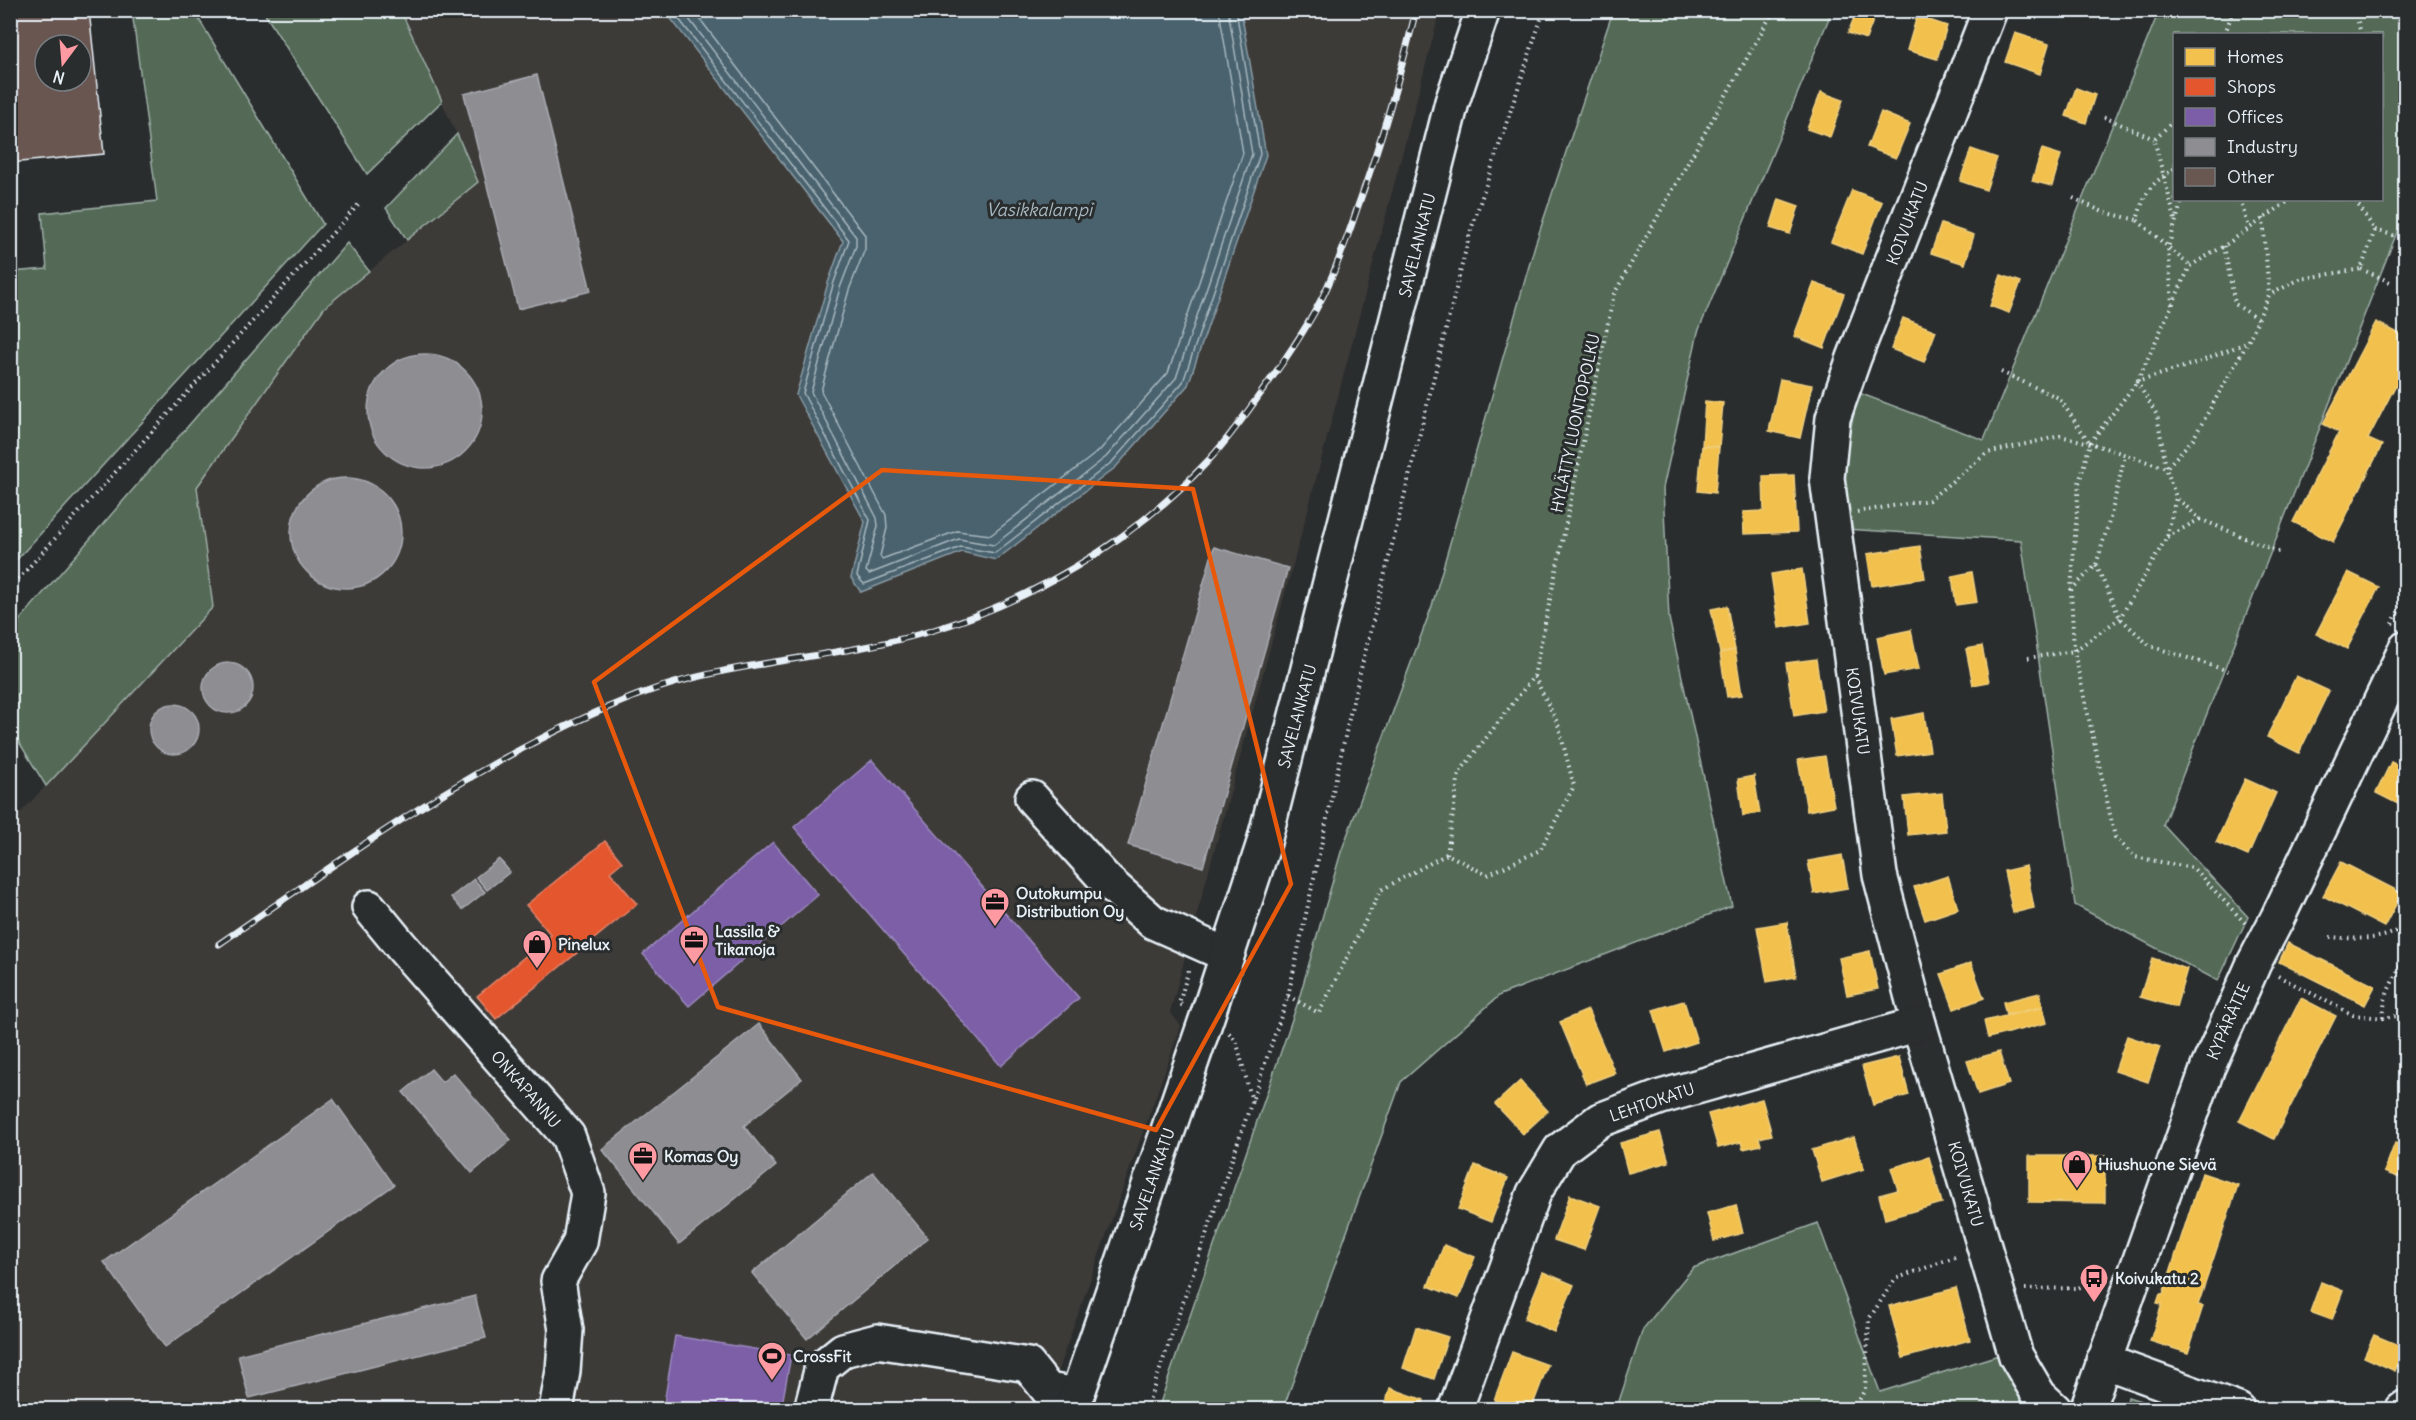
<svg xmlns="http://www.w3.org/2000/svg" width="2416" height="1420" font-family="Delius,sans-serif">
	<rect width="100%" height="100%" fill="#2a2d2e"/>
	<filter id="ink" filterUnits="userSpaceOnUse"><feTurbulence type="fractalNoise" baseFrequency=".0167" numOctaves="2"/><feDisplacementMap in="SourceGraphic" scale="12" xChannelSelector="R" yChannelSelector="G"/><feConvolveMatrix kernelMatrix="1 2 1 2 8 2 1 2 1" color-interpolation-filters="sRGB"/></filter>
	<g filter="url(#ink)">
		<!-- built -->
		<path fill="#3d3a38" d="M401,11h1039l-134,506 -136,495 11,14 -137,383h-1033l-1,-585 203,-217 -16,-120 127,-179 154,-126z"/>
		<!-- green -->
		<g fill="#546b57" stroke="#9eaea8" stroke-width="1.5" fill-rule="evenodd">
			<path d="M132,11h62l129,213 -312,342v-294l36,-3 -5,-56 115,-12z"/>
			<path d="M263,11h138l41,90 -75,73z"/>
			<path d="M1613,11h219l-134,321 -35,156 6,130 63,288 -232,89 -99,87 -118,327h-125l140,-407 43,-150 91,-246 103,-361z"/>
			<path d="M2159,11h246v201l-242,613 85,92 -30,64 -143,-76 -54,-365 -176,-11 -2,-70 16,-66 125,47zM2174,34h208v166h-208z"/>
			<path d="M457,134l21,48 -71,58 -21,-32z"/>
			<path d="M347,243l22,28 -45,37 -127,179 16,120 -167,179 -35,-57v-99z"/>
			<path d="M1818,1223l62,169 122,-38 39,56h-425l27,-81 50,-61z"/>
			<path d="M2128,1397l38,12h-40z"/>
		</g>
		<!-- water -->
		<path fill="#48626d" stroke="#889ba5" stroke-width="1.5" d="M665,11h576l25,144 -78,230 -72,82 -120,93 -34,-8 -101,40 -10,-14 14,-56 -69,-127 32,-112 15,-42z"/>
		<!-- homes -->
		<g fill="#f2c14e" stroke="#efcf81" stroke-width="1.5">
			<path d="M1857,10h20l-11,29 -18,-6z"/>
			<path d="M1917,16l30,10 -10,33 -30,-9z"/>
			<path d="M2015,33l34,11 -9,30 -35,-12z"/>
			<path d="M2076,88l19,7 -9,28 -20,-7z"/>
			<path d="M1821,92l22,8 -13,37 -23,-8z"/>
			<path d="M1881,112l29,12 -14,34 -29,-11z"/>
			<path d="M1971,149l26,9 -11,32 -26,-9z"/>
			<path d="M2042,149l19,6 -9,31 -20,-5z"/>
			<path d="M1852,190l30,12 -20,52 -31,-12z"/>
			<path d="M1779,199l20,7 -9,28 -20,-6z"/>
			<path d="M1941,224l33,11 -9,29 -34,-11z"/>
			<path d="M2001,275l20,7 -12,31 -19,-7z"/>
			<path d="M1814,283l30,11 -20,54 -30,-12z"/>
			<path d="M1903,318l33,13 -12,31 -33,-13z"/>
			<path d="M2376,322l30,15v28l-38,74 14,6 -49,97 -40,-20 46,-90 -16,-8z"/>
			<path d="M1780,379l32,6 -12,53 -31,-7z"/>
			<path d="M1705,401l18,2 -4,44 -17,-1z"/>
			<path d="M1702,446l17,1 -4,46 -17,-2z"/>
			<path d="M1794,475l3,57 -53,2 -1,-22 21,-1 -1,-35z"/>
			<path d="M1920,546l5,32 -53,8 -5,-32z"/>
			<path d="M1802,569l8,54 -31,5 -8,-54z"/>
			<path d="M1972,572l5,30 -21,3 -4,-29z"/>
			<path d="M2348,572l31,15 -32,62 -31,-15z"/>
			<path d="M1727,606l8,44 -15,3 -9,-44z"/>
			<path d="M1911,630l8,39 -35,6 -7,-38z"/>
			<path d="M1982,646l7,36 -16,3 -7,-36z"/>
			<path d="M1735,650l7,45 -15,2 -7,-44z"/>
			<path d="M1816,659l8,52 -30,5 -8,-53z"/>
			<path d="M2296,676l33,15 -30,62 -32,-16z"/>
			<path d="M1924,713l6,38 -33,5 -6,-37z"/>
			<path d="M1825,756l9,50 -27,5 -9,-51z"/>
			<path d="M2391,762l15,7v39l-30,-15z"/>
			<path d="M1754,776l6,37 -17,3 -5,-37z"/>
			<path d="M2245,779l31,14 -28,63 -32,-14z"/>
			<path d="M1942,793l4,38 -38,4 -4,-38z"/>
			<path d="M1842,855l6,33 -34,6 -6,-33z"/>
			<path d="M2341,862l61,31 -18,34 -61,-31z"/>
			<path d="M2026,866l8,42 -21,5 -9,-42z"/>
			<path d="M1948,876l10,33 -33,11 -11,-33z"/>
			<path d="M1787,922l9,55 -29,5 -10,-55z"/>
			<path d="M2288,943l87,43 -10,19 -86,-43z"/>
			<path d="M1870,951l8,38 -31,6 -8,-37z"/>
			<path d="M2152,958l35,11 -11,38 -36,-10z"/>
			<path d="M1971,963l13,35 -30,11 -13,-35z"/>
			<path d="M2040,993l3,14 -37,8 -3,-13z"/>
			<path d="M2301,998l35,18 -62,123 -35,-18z"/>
			<path d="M1684,1001l13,41 -31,10 -13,-42z"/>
			<path d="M2043,1007l4,16 -59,15 -4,-17z"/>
			<path d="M1588,1010l27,63 -29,11 -26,-62z"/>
			<path d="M2127,1036l33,11 -12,35 -33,-11z"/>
			<path d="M1999,1052l10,32 -31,10 -11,-33z"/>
			<path d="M1899,1057l10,38 -36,10 -11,-39z"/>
			<path d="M1520,1081l28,30 -25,23 -28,-30z"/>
			<path d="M1762,1099l10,36 -13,3 2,7 -18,4 -2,-7 -23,6 -10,-34z"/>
			<path d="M1660,1132l9,30 -41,11 -8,-30z"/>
			<path d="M1854,1137l10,32 -42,13 -10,-32z"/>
			<path d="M2395,1143l11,4v25l-3,7 -19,-7z"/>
			<path d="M2029,1156h76v47l-76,-1z"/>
			<path d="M1929,1157l13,46 -57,16 -6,-24 19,-5 -7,-22z"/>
			<path d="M1475,1165l33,13 -17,44 -33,-13z"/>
			<path d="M2202,1173l36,12 -40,120 5,1 -15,47 -38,-12 12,-37 -5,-1 3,-9h3z"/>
			<path d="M1570,1195l30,11 -16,44 -30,-10z"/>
			<path d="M1736,1205l7,28 -29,8 -7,-28z"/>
			<path d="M1444,1245l31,12 -16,41 -31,-12z"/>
			<path d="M1543,1272l31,13 -20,47 -30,-13z"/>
			<path d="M2321,1282l22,9 -11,29 -22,-8z"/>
			<path d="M1956,1288l14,52 -67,18 -14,-52z"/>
			<path d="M1416,1327l32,10 -14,42 -31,-11z"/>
			<path d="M2374,1335l31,13 -10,23 -31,-14z"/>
			<path d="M1512,1352l36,13 -17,45h-12l-25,-10z"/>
			<path d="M1390,1388l34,12 -3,10h-38z"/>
		</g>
		<!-- shops -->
		<path fill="#e4572e" stroke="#e5856b" stroke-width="1.5" d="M605,841l17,21 -12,10 27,32 -141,115 -19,-23 74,-61 -25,-30z"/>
		<!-- offices -->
		<g fill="#7b5ea7" stroke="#9c8abf" stroke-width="1.5">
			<path d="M872,760l207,238 -78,68 -207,-239z"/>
			<path d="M773,842l45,53 -129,111 -46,-52z"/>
			<path d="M675,1336l116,19 -10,55h-118z"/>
		</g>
		<!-- industry -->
		<g fill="#8d8d92" stroke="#a8abb1" stroke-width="1.5">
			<path d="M537,75l54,216 -73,18 -54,-215z"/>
			<circle cx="425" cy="411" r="57"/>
			<circle cx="346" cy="533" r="55"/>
			<path d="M1214,547l74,21 -85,299 -75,-22z"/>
			<circle cx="228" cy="688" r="25"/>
			<circle cx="174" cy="729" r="25"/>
			<path d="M499,859l11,13 -23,18 -11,-13z"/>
			<path d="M474,879l11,13 -23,18 -11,-13z"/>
			<path d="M759,1024l43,55 -58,47 32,40 -97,78 -77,-95z"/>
			<path d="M431,1069l11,13 11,-9 58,67 -39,33 -69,-81z"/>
			<path d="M333,1099l61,86 -229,162 -61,-85z"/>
			<path d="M873,1172l55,66 -121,101 -55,-66z"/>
			<path d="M475,1296l11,42 -237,60 -11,-43z"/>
		</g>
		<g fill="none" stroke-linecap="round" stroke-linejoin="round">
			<!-- shore -->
			<g stroke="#a8b8c0" stroke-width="1.5">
				<path d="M672,10l177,230 -16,45 -30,108 67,127 -13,56 7,8 97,-37 34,6 117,-91 71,-80 77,-228 -24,-144"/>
				<path d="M682,10l174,227v9l-16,42 -29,104 66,126 1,8 -12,45 3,3 90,-35 35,6 112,-88 70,-79 76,-224 -24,-144"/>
				<path d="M693,10l172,225v14l-16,41 -28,101 65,124 1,13 -7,28 2,3 75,-28 34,4 109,-85 68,-77 75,-220 -24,-143"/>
			</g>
		</g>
		<!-- building -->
		<path fill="#695751" stroke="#e8f1f8" stroke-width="1.5" fill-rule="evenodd" d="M10,10h79l15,144 -94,9zM45,45h36v36h-36z"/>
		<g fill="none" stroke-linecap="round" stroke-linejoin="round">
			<!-- minor casing -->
			<g stroke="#e8f1f8" stroke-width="38">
				<g id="minor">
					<path d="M1990,10l-136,348 -21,60 -6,60 53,397 39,149 97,332 23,39 16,15"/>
					<path d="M1032,798l75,83 46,41 74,33"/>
					<path d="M369,907l32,39 167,190 20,57 -8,49 -22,39 8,49 -3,41 -7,39"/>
					<path d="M2103,1361l135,49"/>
					<path d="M811,1410l11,-43 21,-17 34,-9 151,24 20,25 29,5"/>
					<path d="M1455,1410l79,-217 26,-43 40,-30 61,-23 258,-73"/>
					<path d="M2087,1410l121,-343 46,-104 23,-44 129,-271"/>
					<path d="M2402,1410l4,-3"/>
				</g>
			</g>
			<!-- major casing -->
			<g stroke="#e8f1f8" stroke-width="38">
				<path id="major" d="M1072,1410l136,-396 55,-168 189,-744 31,-92"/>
			</g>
			<!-- path -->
			<g stroke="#e8f1f8" stroke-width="4" stroke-dasharray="1.5 4.5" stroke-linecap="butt">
				<path d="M2355,10l6,24"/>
				<path d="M2225,34l8,-24"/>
				<path d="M2104,117l50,22"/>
				<path d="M2174,121l-20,18 22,84"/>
				<path d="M2174,169c-25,16 -29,23 -37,51l53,46"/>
				<path d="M2073,198l30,14 34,8"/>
				<path d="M2240,200l9,27"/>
				<path d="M2263,218l6,77"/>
				<path d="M2375,230l28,8"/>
				<path d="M2224,246l11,58 23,15"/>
				<path d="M2361,269l29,13"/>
				<path d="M2172,305l-4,-57 14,-48"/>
				<path d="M2001,372l58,26 30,44"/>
				<path d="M1857,512l72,-12 58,-47 73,-17 30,7 76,25 27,-29 55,-97 21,-47 31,-16 61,-10 14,-39 -20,-30"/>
				<path d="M2200,519l81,34"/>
				<path d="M2167,537l33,-18 -24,-22"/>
				<path d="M2096,565l24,53 30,28 82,26"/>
				<path d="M10,588l349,-384"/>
				<path d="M2071,590l25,-25 15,-50 14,-60"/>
				<path d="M2392,624l14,-28"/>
				<path d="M2028,658l46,-7 46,-33 47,-81 9,-40 -10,-29 -9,-53 -20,-33 65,-21 46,-19"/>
				<path d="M1447,854l12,-81 75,-97 80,-382 160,-284"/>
				<path d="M2245,923l-52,-55 -58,-11 -20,-20 -41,-186 -3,-61 8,-107 11,-40 47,-61 53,-116 34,-20 66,-46"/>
				<path d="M2330,937c24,2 56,5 76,-12"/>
				<path d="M2278,976l75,39 30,3 23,-3"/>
				<path d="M1288,996l31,17 62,-123 66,-36 40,21 53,-25 34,-64 -16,-62 -24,-48"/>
				<path d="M1182,1005l-3,-1 10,-36"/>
				<path d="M2383,1018c1,-8 1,-17 4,-24 12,-31 20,-26 12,-63"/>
				<path d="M1229,1033l7,7 16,61"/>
				<path d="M2025,1289l53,-1 27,-12"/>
				<path d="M1146,1410l142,-414 64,-291 118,-472 74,-223"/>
				<path d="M1854,1410l11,-21 4,-70 26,-40 63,-23"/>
			</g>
			<!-- minor -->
			<use href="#minor" stroke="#2a2d2e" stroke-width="33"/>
			<!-- major -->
			<use href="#major" stroke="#2a2d2e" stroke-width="33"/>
			<!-- rail casing -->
			<g stroke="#e8f1f8" stroke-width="7">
				<path id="rail" d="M219,944c135,-93 265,-189 419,-249 92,-35 192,-35 286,-62 106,-31 206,-90 282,-170 23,-24 41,-51 60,-77 21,-29 41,-58 57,-90 14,-29 25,-60 35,-90 23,-64 42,-130 58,-196"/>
			</g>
			<!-- rail -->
			<use href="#rail" stroke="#2a2d2e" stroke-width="4.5" stroke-dasharray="14" stroke-linecap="butt"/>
		</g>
	</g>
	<!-- marked area -->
	<path fill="none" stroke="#e8590c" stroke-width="4.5" stroke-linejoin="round" d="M882,470l311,19 98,395 -135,246 -438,-123 -124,-325z"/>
	<!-- icons -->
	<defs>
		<g id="office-pin" transform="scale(1.5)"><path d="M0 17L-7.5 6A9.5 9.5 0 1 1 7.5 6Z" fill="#ff9aa2" stroke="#2a2d2e"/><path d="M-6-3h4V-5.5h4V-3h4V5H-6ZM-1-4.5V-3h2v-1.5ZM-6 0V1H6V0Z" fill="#111"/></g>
		<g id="shop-pin" transform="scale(1.5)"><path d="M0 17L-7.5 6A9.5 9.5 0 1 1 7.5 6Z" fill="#ff9aa2" stroke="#2a2d2e"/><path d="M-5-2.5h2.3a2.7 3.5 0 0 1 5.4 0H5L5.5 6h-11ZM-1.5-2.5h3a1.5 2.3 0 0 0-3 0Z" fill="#111"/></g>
		<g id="bus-pin" transform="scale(1.5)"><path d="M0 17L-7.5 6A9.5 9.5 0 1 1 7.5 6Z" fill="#ff9aa2" stroke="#2a2d2e"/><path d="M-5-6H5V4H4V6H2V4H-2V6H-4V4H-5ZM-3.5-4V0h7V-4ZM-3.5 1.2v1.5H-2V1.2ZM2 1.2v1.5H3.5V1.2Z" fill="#111"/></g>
		<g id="stadium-pin" transform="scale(1.5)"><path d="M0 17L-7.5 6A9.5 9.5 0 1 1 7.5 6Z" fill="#ff9aa2" stroke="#2a2d2e"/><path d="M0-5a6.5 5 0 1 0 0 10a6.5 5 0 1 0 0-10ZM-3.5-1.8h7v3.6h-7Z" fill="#111"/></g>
	</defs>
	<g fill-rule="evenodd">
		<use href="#office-pin" x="995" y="902"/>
		<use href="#office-pin" x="694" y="940"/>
		<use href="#shop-pin" x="537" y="944"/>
		<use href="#office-pin" x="643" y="1156"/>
		<use href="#shop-pin" x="2077" y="1164"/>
		<use href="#bus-pin" x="2094" y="1278"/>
		<use href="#stadium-pin" x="772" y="1356"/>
	</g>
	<g text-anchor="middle" stroke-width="6" stroke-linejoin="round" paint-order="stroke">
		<!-- street labels -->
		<g font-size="16" fill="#e8f1f8" stroke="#2a2d2e">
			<text transform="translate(1907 223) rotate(-69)" y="6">KOIVUKATU</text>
			<text transform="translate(1417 245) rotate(-76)" y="6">SAVELANKATU</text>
			<text transform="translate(1575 423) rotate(-78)" y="6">HYLÄTTY LUONTOPOLKU</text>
			<text transform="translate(1858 711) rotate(82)" y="6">KOIVUKATU</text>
			<text transform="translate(1297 716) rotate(-75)" y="6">SAVELANKATU</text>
			<text transform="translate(2228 1021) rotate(-66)" y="6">KYPÄRÄTIE</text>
			<text transform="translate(526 1089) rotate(49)" y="6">ONKAPANNU</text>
			<text transform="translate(1652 1102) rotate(-19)" y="6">LEHTOKATU</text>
			<text transform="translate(1152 1179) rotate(-71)" y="6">SAVELANKATU</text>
			<text transform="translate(1966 1184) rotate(74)" y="6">KOIVUKATU</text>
		</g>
		<!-- poi labels -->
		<g font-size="16" font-weight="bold" fill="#e8f1f8" stroke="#2a2d2e" text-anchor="start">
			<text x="1016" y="899">Outokumpu<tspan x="1016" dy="18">Distribution Oy</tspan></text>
			<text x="715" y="937">Lassila &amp;<tspan x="715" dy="18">Tikanoja</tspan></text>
			<text x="558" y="950">Pinelux</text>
			<text x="664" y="1162">Komas Oy</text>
			<text x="2098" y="1170">Hiushuone Sievä</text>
			<text x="2115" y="1284">Koivukatu 2</text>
			<text x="793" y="1362">CrossFit</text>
		</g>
		<!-- water labels -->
		<g font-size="18" font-style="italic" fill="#a8b8c0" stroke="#2a2d2e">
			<text x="1039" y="216">Vasikkalampi</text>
		</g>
	</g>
	<!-- margin -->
	<rect width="2416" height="1420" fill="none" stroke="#2a2d2e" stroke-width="36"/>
	<rect x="18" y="18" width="2380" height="1384" fill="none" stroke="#e8f1f8" stroke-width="2" filter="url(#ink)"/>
	<!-- legend -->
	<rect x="2173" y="33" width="210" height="168" fill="#2a2d2e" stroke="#767b7f" stroke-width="1.5"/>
	<rect x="2185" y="48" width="30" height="18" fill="#f2c14e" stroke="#767b7f" stroke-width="1.5"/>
	<text x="2227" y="63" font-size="18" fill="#e8f1f8">Homes</text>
	<rect x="2185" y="78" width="30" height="18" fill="#e4572e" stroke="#767b7f" stroke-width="1.5"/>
	<text x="2227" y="93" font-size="18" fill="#e8f1f8">Shops</text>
	<rect x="2185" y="108" width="30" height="18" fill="#7b5ea7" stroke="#767b7f" stroke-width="1.5"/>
	<text x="2227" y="123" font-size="18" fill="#e8f1f8">Offices</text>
	<rect x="2185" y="138" width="30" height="18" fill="#8d8d92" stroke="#767b7f" stroke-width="1.5"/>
	<text x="2227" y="153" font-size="18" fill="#e8f1f8">Industry</text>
	<rect x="2185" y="168" width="30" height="18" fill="#695751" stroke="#767b7f" stroke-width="1.5"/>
	<text x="2227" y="183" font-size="18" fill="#e8f1f8">Other</text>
	<!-- north arrow -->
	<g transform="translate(63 63) rotate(196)"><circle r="28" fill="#2a2d2e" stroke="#767b7f" stroke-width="1.5"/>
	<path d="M0-4.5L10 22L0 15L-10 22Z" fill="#ff9aa2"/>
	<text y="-9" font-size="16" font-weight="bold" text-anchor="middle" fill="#e8f1f8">N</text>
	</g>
</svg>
